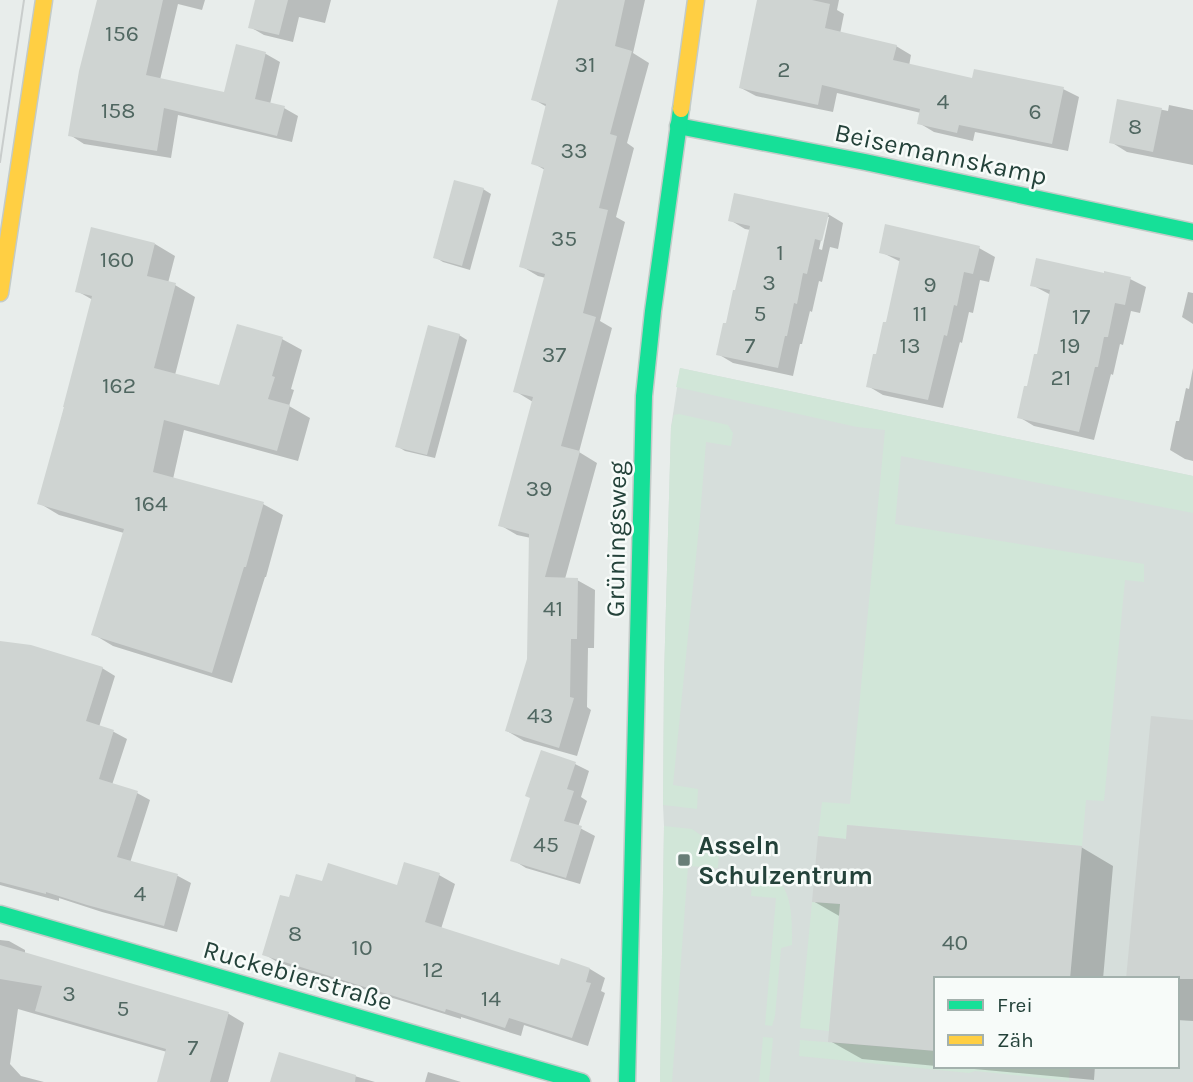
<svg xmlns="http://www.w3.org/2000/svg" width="1193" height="1082" font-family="Karla,sans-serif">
	<rect width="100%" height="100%" fill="#e8edeb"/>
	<!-- built -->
	<path fill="#d6dedb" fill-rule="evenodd" d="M680,368l513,108v606h-533l4,-256 -1,-21 1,-127 7,-251zM936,979h241v87h-241z"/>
	<!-- green -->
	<g fill="#d1e6d8">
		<path d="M680,368l513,108v37l-292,-57 -6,68 249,40v18l-19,-2 -21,221 -18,-1 -4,46 -234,-21 -2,14 -28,-3 4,-34 28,2 35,-374 -28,-3 -181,-40z"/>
		<path d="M679,414l49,11 5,8 -2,13 -25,-4 -6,75 -27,268 25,4 -1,20 -34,-4 1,-127 7,-251 3,-12z"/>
		<path d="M664,826l28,3 27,19 -1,20 -30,-2 -16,216h-12z"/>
		<path d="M753,870c5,1 12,1 16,4 25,11 23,49 23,71l-11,3 -6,68 -3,10 -7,-1 11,-127 -25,-2z"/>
		<path d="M812,902l28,2 -11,127 -29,-3z"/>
		<path d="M763,1037l10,1 -4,44h-10z"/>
		<path d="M800,1040l136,11v15h134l-1,15 -94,-10 -6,2 -170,-17z"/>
	</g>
	<!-- shadow -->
	<g fill="#0003" fill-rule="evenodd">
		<path d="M105,0h100l-3,10 -24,-6 -18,76 66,14 11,-48 29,8 14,8 -10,42 14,4 14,8 -6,26 -114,-27 -7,43 -87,-14 -14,-9z"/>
		<path d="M257,0h74l-6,23 -26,-6 -6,25 -29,-7 -14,-8z"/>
		<path d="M561,0h84l-12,53 16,10 -22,80 7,5 -18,69 9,5 -25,99 12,7 -33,124 18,11 -32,116 12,1 18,10 -1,58h-6l-1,59 4,3 -14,46 -53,-15 -17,-10 22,-71 2,-122 -14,-3 -17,-10 33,-123 -18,-11 31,-113 -8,-2 -17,-10 24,-96 -12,-7 14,-56 -14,-8z"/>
		<path d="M758,0h81l-2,10 7,4 -4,20 56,12 15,9 -2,11 64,14 90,9 16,8 -11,54 -93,-19 -2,9 -39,-9 -15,-9 2,-10 -84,-20 -4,19 -77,-16 -15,-8z"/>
		<path d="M1119,101l49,10 1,-6 24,5v55l-66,-13 -16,-10z"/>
		<path d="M483,189l8,5 -21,76 -27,-8 -8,-5z"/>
		<path d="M828,214l15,9 -5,26 -8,-2 -8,35 -3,-1 -7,31 -2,-1 -8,33h-2l-7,32 -60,-13 -15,-9 19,-62 14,-62 -6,-1 -15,-9zM826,217h3l-7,33 -3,-1z"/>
		<path d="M155,244l20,12 -7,27 7,2 20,12 -20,78 45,12 62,-48 20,11 -11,39 3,1 -5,16 21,12 -12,43 -114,-31 -11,49 90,25 20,11 -17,62h-1l-33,106 -119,-37 -20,-12 31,-101 -65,-18 -20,-12 54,-203 -16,-9z"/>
		<path d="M979,248l16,9 -6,25 -9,-2 -7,33 -4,-1 -7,31 -2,-1 -17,66 -60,-13 -15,-9 19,-62 14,-62 -20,-10z"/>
		<path d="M1130,279l16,8 -6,26 -9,-2 -8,34 -3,-1 -7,31 -2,-1 -17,66 -60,-14 -15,-9 19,-61 13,-61 -19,-10z"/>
		<path d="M1188,292l5,1v31l-11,-7z"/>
		<path d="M459,335l8,5 -32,118 -30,-7 -8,-5z"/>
		<path d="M1193,368v93l-8,-2 -15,-9 6,-29h3l7,-33 3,1z"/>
		<path d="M0,642l102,26 13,8 -16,51 15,5 13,7 -15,46 25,8 13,7 -20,63 48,13 13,7 -14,49 -75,-20 -43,-14v3l-59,-16z"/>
		<path d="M1193,722v299l-16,-1v-41z"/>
		<path d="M575,764l14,7 -8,26 6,4 -9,26 17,9 -15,48 -54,-16 -13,-8z"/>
		<path d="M848,841l233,6 32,19 -10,113h-167v87l-74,-7 -32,-18 11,-124 -28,-16z"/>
		<path d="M439,875l16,9 -14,45 119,38 30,2 15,9 -4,13 4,2 -17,53 -64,-21 -3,11 -60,-19v2l-182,-56 -15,-9 27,-54 32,-17 75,4z"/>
		<path d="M0,940l9,1 16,9v4l204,60 15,9 -16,59h-65l4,-30 -149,-43 -8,55 11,12 23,6h-44z"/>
		<path d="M280,1054l95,28h-103z"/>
		<path d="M941,1066h154l-1,14z"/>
		<path d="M428,1072l33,10h-36z"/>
	</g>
	<!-- building -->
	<g fill="#cfd4d2">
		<path d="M97,0h66l-17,75 78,17 12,-48 30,8 -11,47 30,7 -8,30 -113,-28 -7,43 -89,-15 11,-65z"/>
		<path d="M255,0h33l-9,35 -31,-7z"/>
		<path d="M558,0h67l-10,46 17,5 -22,83 7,2 -18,72 9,2 -25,103 13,4 -35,129 19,5 -35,126 33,1 -1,61h-6l-1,58 4,1 -15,50 -54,-17 22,-72 2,-125 -31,-8 35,-129 -20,-5 32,-118 -26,-7 25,-99 -13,-4 15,-60 -15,-4z"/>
		<path d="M757,0h55l18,4 -5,24 72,17 -4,15 79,18 2,-9 90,18 -12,57 -93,-19 -2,8 -40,-9 3,-15 -98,-24 -4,20 -79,-17z"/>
		<path d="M1117,99l45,9 -9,44 -44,-9z"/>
		<path d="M454,180l30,8 -22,78 -29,-8z"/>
		<path d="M734,193l95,20 -7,28 -7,-2 -8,35 -4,-1 -6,31 -3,-1 -7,33h-2l-7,32 -62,-13 7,-32h3l7,-33h2l15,-64 -22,-5z"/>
		<path d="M885,224l95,22 -7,28 -9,-2 -7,34 -3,-1 -7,31 -3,-1 -16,65 -62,-13 7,-33h3l7,-32h3l14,-64 -21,-5z"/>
		<path d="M91,227l64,16 -8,33 29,7 -22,85 65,17 18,-61 46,13 -11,39 3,1 -7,22 22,6 -13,46 -113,-31 -11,52 111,30 -18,65h-2l-32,106 -121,-38 33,-106 -87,-25 27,-97h-1l29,-111 -17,-4z"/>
		<path d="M1036,258l68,15v-2l27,6 -6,28 -10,-2 -7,34h-4l-6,30h-3l-16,65 -62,-14 7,-32h3l7,-32h3l13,-64 -20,-4z"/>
		<path d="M428,325l32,9 -33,121 -32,-8z"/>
		<path d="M0,641l31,4 72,22 -17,54 28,9 -15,49 39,12 -21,66 61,17 -14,52 -77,-21 -41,-13v2l-46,-12z"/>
		<path d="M1151,716l42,4v259h-67z"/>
		<path d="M541,750l35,12 -9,27 7,2 -10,30 18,5 -16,52 -56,-17 20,-63 -5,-2z"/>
		<path d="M847,825l235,21 -12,133h-134v72l-108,-9 12,-138 -28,-2 6,-66 28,3z"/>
		<path d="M404,862l36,11 -15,49 134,43 2,-7 29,10 -4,14 5,1 -19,55 -63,-20 -4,10 -59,-19 -1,3 -183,-57 18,-60 9,2 7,-23 26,7 6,-18 69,22z"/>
		<path d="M0,945l229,67 -19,70h-53l9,-33 -131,-38 7,-25 -42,-7z"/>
		<path d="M279,1052l77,23 -1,7h-85z"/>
	</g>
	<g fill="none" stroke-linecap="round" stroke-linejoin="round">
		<!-- fast casing -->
		<g stroke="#c3cbc8" stroke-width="19">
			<g id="fast">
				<path d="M678,126l187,36 328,70"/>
				<path d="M0,914l582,168"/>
				<path d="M627,1082l17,-686 9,-85 28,-202"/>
			</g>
		</g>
		<!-- slow casing -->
		<g stroke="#c3cbc8" stroke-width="19">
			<g id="slow">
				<path d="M681,109l15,-109"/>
				<path d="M0,293l44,-293"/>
			</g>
		</g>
		<!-- fast -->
		<use href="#fast" stroke="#16e098" stroke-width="16"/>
		<!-- slow -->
		<use href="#slow" stroke="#ffcf43" stroke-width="16"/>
		<!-- tram -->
		<path stroke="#c9cdcc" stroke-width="2" d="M0,162l24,-162"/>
	</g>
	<!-- markers -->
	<rect fill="#697e78" stroke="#f7fbf9" stroke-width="2.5" x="677" y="853" width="14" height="14" rx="3.5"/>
	<g text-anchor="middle" stroke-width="5" stroke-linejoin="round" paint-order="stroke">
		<!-- number labels -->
		<g font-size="23" fill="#506761">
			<text x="122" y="41">156</text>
			<text x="585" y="72">31</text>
			<text x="784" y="77">2</text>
			<text x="943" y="109">4</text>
			<text x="118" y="118">158</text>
			<text x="1035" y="119">6</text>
			<text x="1135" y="134">8</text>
			<text x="574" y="158">33</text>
			<text x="564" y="246">35</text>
			<text x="780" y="260">1</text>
			<text x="117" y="267">160</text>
			<text x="769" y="290">3</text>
			<text x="930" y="292">9</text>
			<text x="760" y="321">5</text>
			<text x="920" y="321">11</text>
			<text x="1081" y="324">17</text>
			<text x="750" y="353">7</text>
			<text x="910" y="353">13</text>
			<text x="1070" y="353">19</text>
			<text x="554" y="362">37</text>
			<text x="1061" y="385">21</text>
			<text x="119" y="393">162</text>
			<text x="539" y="496">39</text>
			<text x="151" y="511">164</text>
			<text x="553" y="616">41</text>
			<text x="540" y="723">43</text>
			<text x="546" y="852">45</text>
			<text x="140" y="901">4</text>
			<text x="295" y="941">8</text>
			<text x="955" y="950">40</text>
			<text x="362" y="955">10</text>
			<text x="433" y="977">12</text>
			<text x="69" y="1001">3</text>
			<text x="491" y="1006">14</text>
			<text x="123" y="1016">5</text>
			<text x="193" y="1055">7</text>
		</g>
		<!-- street labels -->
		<g font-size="26" fill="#24423a" stroke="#f7fbf9">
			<text transform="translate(941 154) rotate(12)" y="9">Beisemannskamp</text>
			<text transform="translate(616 539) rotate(-89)" y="9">Grüningsweg</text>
			<text transform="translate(298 975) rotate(16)" y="9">Ruckebierstraße</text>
		</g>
		<!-- poi labels -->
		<g font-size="26" font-weight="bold" fill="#24423a" stroke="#f7fbf9" text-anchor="start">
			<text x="698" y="854">Asseln<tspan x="698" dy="30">Schulzentrum</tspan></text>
		</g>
	</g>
	<!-- legend -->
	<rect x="934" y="977" width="245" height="91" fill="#f7fbf9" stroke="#a3b1ad" stroke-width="2"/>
	<rect x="948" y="1000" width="35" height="10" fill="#16e098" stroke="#a3b1ad" stroke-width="2"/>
	<text x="997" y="1012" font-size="21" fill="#24423a">Frei</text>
	<rect x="948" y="1035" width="35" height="10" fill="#ffcf43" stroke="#a3b1ad" stroke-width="2"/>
	<text x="997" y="1047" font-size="21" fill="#24423a">Zäh</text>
</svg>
